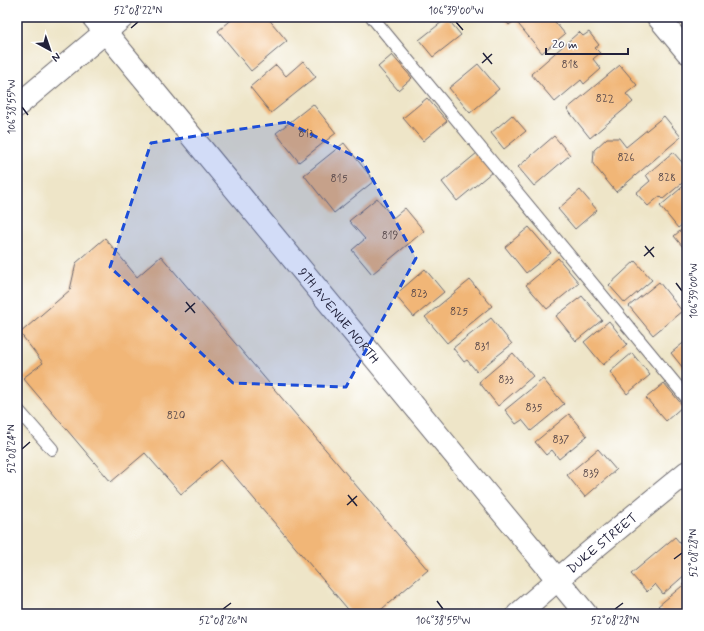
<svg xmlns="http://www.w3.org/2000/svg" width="704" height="631" font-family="Mynerve,sans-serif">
	<rect width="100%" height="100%" fill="#fff"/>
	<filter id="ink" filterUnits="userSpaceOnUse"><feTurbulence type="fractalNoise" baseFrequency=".025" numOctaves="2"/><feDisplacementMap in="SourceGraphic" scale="8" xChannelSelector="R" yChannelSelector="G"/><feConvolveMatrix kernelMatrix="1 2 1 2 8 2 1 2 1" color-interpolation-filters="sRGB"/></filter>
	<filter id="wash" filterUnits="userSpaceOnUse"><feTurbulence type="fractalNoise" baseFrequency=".012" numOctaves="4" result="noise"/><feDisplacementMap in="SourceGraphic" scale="16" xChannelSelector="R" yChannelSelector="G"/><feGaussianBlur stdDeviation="0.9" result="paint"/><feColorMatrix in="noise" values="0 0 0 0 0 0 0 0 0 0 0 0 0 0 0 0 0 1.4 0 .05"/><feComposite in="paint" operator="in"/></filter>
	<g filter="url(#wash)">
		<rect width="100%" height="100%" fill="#eee5c8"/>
		<g id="blocks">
			<!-- building -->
			<g fill="#f1b677">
				<path d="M235,17h32l20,24 -36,30 -33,-40z"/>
				<path d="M502,17h49l14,17 -23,19 -27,-33 -6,5z"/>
				<path d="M447,18l14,17 -28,22 -14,-17z"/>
				<path d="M579,32l4,4 6,-4 10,13 -4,3 5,5 -7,6 8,10 -17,15 -3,-4 -26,22 -24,-28z"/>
				<path d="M392,55l20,23 -14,12 -20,-23z"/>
				<path d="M303,61l13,16 -45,36 -21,-26 26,-22 10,11z"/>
				<path d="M478,64l21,25 -29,24 -21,-25z"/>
				<path d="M620,65l17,20 -11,9 7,8 -43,36 -23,-29z"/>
				<path d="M427,98l20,23 -24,20 -20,-23z"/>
				<path d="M313,104l23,29 -37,29 -23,-29z"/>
				<path d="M512,115l14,16 -22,18 -13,-16z"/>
				<path d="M664,116l17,21 -65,55 -23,-28 1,-14 13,-12h12l7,9z"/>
				<path d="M554,136l16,19 -36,31 -16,-19z"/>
				<path d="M344,143l30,38 -40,32 -30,-38z"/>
				<path d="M673,152l14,16v11l-24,20 -3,-3 -12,10 -12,-13 14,-12 -4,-6z"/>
				<path d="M477,153l15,19 -35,29 -15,-19z"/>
				<path d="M687,183v38l-9,7 -18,-22z"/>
				<path d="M580,190l17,20 -22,19 -17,-20z"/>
				<path d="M377,198l16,20 12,-10 19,23 -52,43 -20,-24 13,-11 -16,-18z"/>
				<path d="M687,225v27l-13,-16z"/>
				<path d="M529,227l22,26 -25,20 -21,-26z"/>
				<path d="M105,238l32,39 24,-21 267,314 -52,44h-24l-131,-154 -40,34 -36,-41 -34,29 -88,-104 20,-15 -23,-30 50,-43 6,-27z"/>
				<path d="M558,258l21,25 -32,26 -21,-24z"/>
				<path d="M635,261l17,19 -27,23 -16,-18z"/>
				<path d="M425,269l19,23 -30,25 -19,-22z"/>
				<path d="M470,280l22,26 -45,37 -22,-26z"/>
				<path d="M659,282l23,29 -29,24 -24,-29z"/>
				<path d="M582,296l20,24 -26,21 -20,-25z"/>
				<path d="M491,318l21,26 -35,28 -10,-12 -3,2 -11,-14z"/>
				<path d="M609,321l18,23 -24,21 -19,-23z"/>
				<path d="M687,340v33l-16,-20z"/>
				<path d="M513,353l20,23 -35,30 -19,-24z"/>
				<path d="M632,353l18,22 -23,19 -17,-22z"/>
				<path d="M543,379l21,25 -33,27 -9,-11 -6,4 -11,-14z"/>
				<path d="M664,383l19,23 -17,15 -20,-23z"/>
				<path d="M569,414l18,22 -28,23 -7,-9 -6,5 -11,-13z"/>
				<path d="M598,449l18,21 -31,27 -18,-22z"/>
				<path d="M675,537l12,14v22l-24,21 -8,-10 -8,8 -16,-18z"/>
				<path d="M687,582v32h-22l-7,-8z"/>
			</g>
		</g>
	</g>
	<g filter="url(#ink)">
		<use href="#blocks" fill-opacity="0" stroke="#69666c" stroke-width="1"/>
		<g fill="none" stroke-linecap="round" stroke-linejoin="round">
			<!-- lane casing -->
			<g stroke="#69666c" stroke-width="14">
				<g id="lane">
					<path d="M372,17l315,381"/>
					<path d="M17,409l35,40"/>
				</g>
			</g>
			<!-- street casing -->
			<g stroke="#69666c" stroke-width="24">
				<g id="street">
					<path id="s1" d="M93,17l493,597"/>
					<path d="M658,17l29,35"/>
					<path d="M17,106l106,-89"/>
					<path id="s2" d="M518,614l68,-59 101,-83"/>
				</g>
			</g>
			<!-- lane -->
			<use href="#lane" stroke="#fff" stroke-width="12"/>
			<!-- street -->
			<use href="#street" stroke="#fff" stroke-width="22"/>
		</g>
	</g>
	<!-- marked area -->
	<path fill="#1d4ed8" fill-opacity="0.2" stroke="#1d4ed8" stroke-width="3" stroke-dasharray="8 5" stroke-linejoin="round" d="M287,122l75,38 54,98 -70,129 -113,-4 -123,-116 41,-124z"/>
	<!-- ticks -->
	<path fill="none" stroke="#22223b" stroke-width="1.5" d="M456,22l7,8M131,28l7,-6M483,53l9,11M482,63l10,-9M22,107l6,8M645,246l9,11M644,256l10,-9M676,283l6,8M186,302l9,11M185,312l10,-9M22,449l8,-7M348,495l9,11M347,505l10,-9M674,559l8,-6M437,601l6,8M223,609l8,-6M615,609l8,-6"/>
	<g text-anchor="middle" stroke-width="4" stroke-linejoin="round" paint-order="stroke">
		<!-- number labels -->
		<g font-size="11" fill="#56474a">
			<text x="570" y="68">818</text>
			<text x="605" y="102">822</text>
			<text x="306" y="137">813</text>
			<text x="626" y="161">826</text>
			<text x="667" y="181">828</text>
			<text x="339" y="182">815</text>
			<text x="390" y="239">819</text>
			<text x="419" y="297">823</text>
			<text x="459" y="315">825</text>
			<text x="482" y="350">831</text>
			<text x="506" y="383">833</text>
			<text x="534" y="411">835</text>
			<text x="176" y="419">820</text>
			<text x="561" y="443">837</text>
			<text x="591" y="477">839</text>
		</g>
		<!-- street labels -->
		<g font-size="13" fill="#22223b" stroke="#fff">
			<text dy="5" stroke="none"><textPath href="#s1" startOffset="387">9TH AVENUE NORTH</textPath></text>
			<text dy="5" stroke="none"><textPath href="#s2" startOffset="110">DUKE STREET</textPath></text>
		</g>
	</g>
	<!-- margin -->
	<rect width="704" height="631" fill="none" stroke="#fff" stroke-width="44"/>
	<!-- north arrow -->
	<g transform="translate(50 50) rotate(140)" stroke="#ffffff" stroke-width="3" paint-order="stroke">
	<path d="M0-3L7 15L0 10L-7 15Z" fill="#22223b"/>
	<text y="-6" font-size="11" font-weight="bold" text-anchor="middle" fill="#22223b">N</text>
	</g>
	<!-- scale -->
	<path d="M546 48v6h82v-6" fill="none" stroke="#22223b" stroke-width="2"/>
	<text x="552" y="48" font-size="12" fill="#22223b" stroke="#ffffff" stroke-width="3" paint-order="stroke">20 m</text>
	<rect x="22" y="22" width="660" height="587" fill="none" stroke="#22223b" stroke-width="1.5"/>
	<g font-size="10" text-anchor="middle" fill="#22223b">
		<text x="138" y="14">52°08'22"N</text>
		<text x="456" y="14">106°39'00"W</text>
		<text transform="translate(11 107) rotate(-90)" y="4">106°38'55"W</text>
		<text transform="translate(693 291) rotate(-90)" y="4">106°39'00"W</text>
		<text transform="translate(11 449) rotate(-90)" y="4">52°08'24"N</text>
		<text transform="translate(693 553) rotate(-90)" y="4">52°08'28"N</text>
		<text x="223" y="624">52°08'26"N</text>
		<text x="443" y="624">106°38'55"W</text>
		<text x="615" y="624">52°08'28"N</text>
	</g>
</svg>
